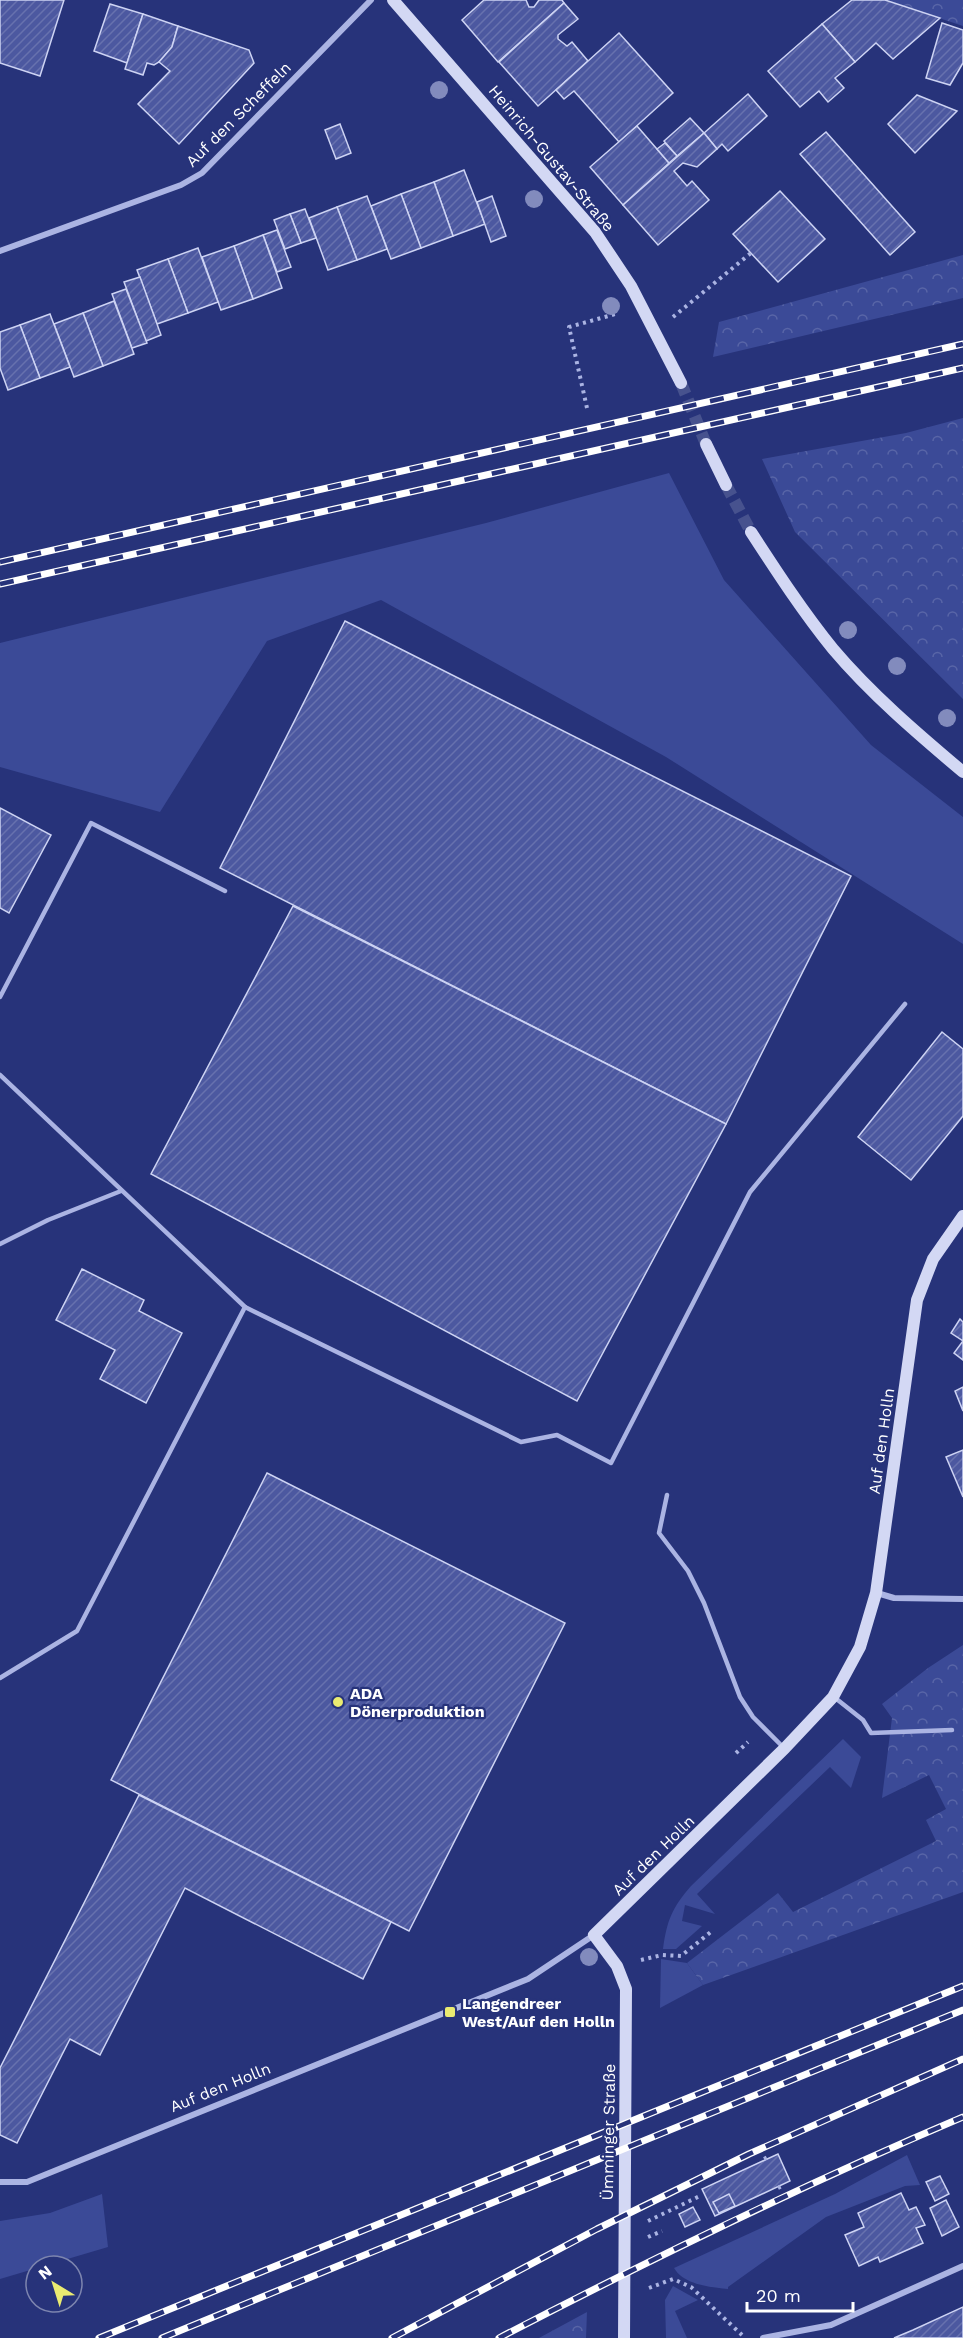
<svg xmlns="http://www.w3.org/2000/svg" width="963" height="2338" font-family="'Work Sans',sans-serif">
	<defs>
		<pattern id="forest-crowns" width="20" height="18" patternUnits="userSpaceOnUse" patternTransform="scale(1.5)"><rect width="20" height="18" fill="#3b4a97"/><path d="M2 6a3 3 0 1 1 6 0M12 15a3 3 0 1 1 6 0" fill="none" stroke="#5865a7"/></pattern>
		<pattern id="building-hatch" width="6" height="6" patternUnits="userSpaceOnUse" patternTransform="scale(1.5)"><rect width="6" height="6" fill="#4c58a0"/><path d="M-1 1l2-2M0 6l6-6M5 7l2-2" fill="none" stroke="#6771ae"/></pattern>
	</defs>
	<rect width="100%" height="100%" fill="#27337a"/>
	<!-- green -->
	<g fill="#3b4a97">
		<path d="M669,473l55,107 147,165 92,72v127l-297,-187 -285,-157 -114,41 -107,171 -160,-45v-124l486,-120z"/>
		<path d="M843,1739l18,18 -10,31 -21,-21 -133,127 18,20 -30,-9 -3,16 20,5 -26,23h-13c4,-29 9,-41 28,-63z"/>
		<path d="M661,1959l26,4 16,22 -43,23z"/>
		<path d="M907,2155l13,30 -15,1 -79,31 -98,70v2c-18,-2 -44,-4 -54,-21l161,-74z"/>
		<path d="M102,2194l6,53 -108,32v-58l50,-8z"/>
		<path d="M673,2286l25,14 -23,11 12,27h-21l-1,-38z"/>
	</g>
	<!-- forest -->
	<g fill="url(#forest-crowns)">
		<path d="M885,0h78v26z"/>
		<path d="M963,255v43l-250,59 6,-35z"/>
		<path d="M963,418v281l-168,-167 -33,-73 144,-26z"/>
		<path d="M963,1645v247l-260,93 -16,-22 91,-70 15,19 143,-71 -10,-21 20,-11 -17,-34 -47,23 10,-80 -10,-14 46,-36z"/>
		<path d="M587,2311l-1,27h-47l48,-26z"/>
	</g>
	<!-- building -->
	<g fill="url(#building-hatch)" stroke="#cdd3f3" stroke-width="1.5">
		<path d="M0,0h64l-24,76 -40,-13z"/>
		<path d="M484,0h42l3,7h5l5,-7h23l2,3 -66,59 -36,-42z"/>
		<path d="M852,0h33l55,18 -47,41 -17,-16 -21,19 -33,-38z"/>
		<path d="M564,3l14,16 -20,16v4l9,7 5,-4 16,19 -50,45 -39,-44z"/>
		<path d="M110,4l33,10 -16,49 -33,-12z"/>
		<path d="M143,14l35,12 -6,21 -13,15 -5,3 -7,-2 -4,12 -18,-6z"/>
		<path d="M942,23l21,7v33l-13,22 -24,-7z"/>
		<path d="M822,24l33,38 -20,16 9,10 -16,14 -9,-11 -19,16 -32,-36z"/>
		<path d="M178,26l71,24 5,13 -75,81 -41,-40 32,-33 -11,-9 13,-15z"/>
		<path d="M619,33l54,60 -54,49 -45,-51 -10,8 -8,-9z"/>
		<path d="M748,94l19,22 -39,35 -6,-7 -5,5 -13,-16z"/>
		<path d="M917,95l40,16 -42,42 -27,-29z"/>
		<path d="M690,118l14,15 -27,23 -13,-15z"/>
		<path d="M340,124l11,29 -15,6 -11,-29z"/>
		<path d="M637,126l32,37 -46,42 -33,-38z"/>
		<path d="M826,132l89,100 -25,23 -90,-101z"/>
		<path d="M704,133l13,16 -20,18 -14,-4 -9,8 13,15 5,-5 17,19 -51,45 -35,-40z"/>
		<path d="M665,143l12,13 -8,7 -12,-14z"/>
		<path d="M464,170l21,54 -32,12 -19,-54z"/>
		<path d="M434,182l19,54 -32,12 -20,-54z"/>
		<path d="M780,191l45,48 -47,43 -45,-48z"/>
		<path d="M401,194l20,54 -30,11 -20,-53z"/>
		<path d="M367,196l20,53 -30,11 -20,-53z"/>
		<path d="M492,196l14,40 -15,6 -14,-40z"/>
		<path d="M337,207l20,53 -29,10 -19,-52z"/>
		<path d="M305,209l11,29 -15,5 -11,-29z"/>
		<path d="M290,214l11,29 -16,6 -11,-29z"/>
		<path d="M277,230l14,37 -14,5 -14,-37z"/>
		<path d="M263,235l19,53 -29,11 -19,-53z"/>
		<path d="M234,246l19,53 -32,11 -19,-53z"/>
		<path d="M198,248l20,54 -30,11 -20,-54z"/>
		<path d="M168,259l20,54 -31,11 -20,-54z"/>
		<path d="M140,277l21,58 -15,6 -22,-59z"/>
		<path d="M126,289l21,54 -15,5 -20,-54z"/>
		<path d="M114,301l20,53 -31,12 -20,-53z"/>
		<path d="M83,313l20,53 -29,11 -20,-53z"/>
		<path d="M50,314l20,53 -30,11 -20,-53z"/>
		<path d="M20,325l20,53 -32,12 -8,-22v-36z"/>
		<path d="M345,621l506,255 -125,248 -506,-256z"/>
		<path d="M0,808l51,27 -42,78 -9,-5z"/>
		<path d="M293,906l433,218 -149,277 -426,-227z"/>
		<path d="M942,1032l21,17v67l-52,64 -53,-43z"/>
		<path d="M82,1269l62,31 -5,11 43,22 -36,70 -46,-24 15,-29 -59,-30z"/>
		<path d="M960,1319l3,3v38l-9,-7 9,-12 -12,-8z"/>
		<path d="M963,1387v24l-8,-20z"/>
		<path d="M963,1450v47l-17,-40z"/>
		<path d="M267,1473l298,150 -156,308 -298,-151z"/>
		<path d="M139,1795l252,127 -28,57 -178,-91 -85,167 -30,-16 -53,104 -17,-8v-67z"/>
		<path d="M778,2154l12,27 -75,35 -13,-27z"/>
		<path d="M940,2176l9,18 -14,7 -9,-19z"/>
		<path d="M901,2193l8,17 7,-3 9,18 -9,3 7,15 -43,19 -2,-5 -19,9 -14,-31 19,-8 -6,-14z"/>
		<path d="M729,2194l6,12 -16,7 -6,-11z"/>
		<path d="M946,2200l13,27 -17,9 -12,-28z"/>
		<path d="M693,2207l7,13 -15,7 -6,-13z"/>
		<path d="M963,2307v31h-69l19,-8z"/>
	</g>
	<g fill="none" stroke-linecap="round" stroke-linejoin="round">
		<!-- secondary-tunnel -->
		<g stroke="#47528e" stroke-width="12" stroke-dasharray="12 6" stroke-linecap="butt">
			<path d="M681,383l25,61"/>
			<path d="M726,485l25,47"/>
		</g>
		<!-- path -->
		<g stroke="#abb4e3" stroke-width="4" stroke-dasharray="3 4.5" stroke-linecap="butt">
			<path d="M673,317l78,-64"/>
			<path d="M587,408l-18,-81 50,-14"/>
			<path d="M736,1753l12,-11"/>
			<path d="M641,1960l21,-5 19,1 31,-25"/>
			<path d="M764,2159l6,-3"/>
			<path d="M778,2188l6,-3"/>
			<path d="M648,2221l54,-26"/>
			<path d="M648,2237l14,-6"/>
			<path d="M649,2288l24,-9 18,8 51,48"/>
		</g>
		<!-- lane -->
		<g stroke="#abb4e3" stroke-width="4.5">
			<path d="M0,997l91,-174 134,68"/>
			<path d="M0,1075l245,232"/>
			<path d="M0,1244l48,-24 73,-29"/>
			<path d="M667,1495l-8,38 29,38 16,32 36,94 13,20 30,30"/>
			<path d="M0,1678l77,-47 168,-324 276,135 36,-7 54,28 139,-271 155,-188"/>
			<path d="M834,1697l29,23 8,13 81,-3"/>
		</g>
		<!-- street -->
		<g stroke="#abb4e3" stroke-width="6">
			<path d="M0,251l181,-66 21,-12 169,-173"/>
			<path d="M877,1593l17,5 69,1"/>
			<path d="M0,2182h27l501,-203 66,-44"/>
			<path d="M763,2338l68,-13 132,-59"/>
		</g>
		<!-- secondary -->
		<g stroke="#d3d8f4" stroke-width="12">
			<path d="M393,0l202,232 36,54 50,97"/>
			<path d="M706,444l20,41"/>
			<path d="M751,532c26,40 52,80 82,117 38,45 85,85 130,123"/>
			<path d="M624,2338l2,-349 -9,-23 -23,-31 191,-187 48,-51 27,-50 16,-54 41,-293 16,-41 30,-43"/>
		</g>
		<!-- rail casing -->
		<g stroke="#fff" stroke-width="7">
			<g id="rail">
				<path d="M0,562l963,-218"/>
				<path d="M0,584l963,-216"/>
				<path d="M99,2338l864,-352"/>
				<path d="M162,2338l801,-328"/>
				<path d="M392,2338l205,-109 152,-75 214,-95"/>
				<path d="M499,2338c152,-79 306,-154 464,-221"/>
			</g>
		</g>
		<!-- rail -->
		<use href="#rail" stroke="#27337a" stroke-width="4.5" stroke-dasharray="14" stroke-linecap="butt"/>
	</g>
	<!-- trees -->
	<g fill="#828bbd">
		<circle cx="439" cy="90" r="9"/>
		<circle cx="534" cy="199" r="9"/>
		<circle cx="611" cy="306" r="9"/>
		<circle cx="848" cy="630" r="9"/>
		<circle cx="897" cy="666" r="9"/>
		<circle cx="947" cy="718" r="9"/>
		<circle cx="589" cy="1957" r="9"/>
	</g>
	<!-- markers -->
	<g fill="#eaeb71" stroke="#27337a" stroke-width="2">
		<circle cx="338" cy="1702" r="6"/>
		<rect x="444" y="2006" width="12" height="12" rx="3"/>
	</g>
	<g text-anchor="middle" stroke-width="4.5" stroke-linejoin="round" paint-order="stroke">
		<!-- street labels -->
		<g font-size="16" fill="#fff" stroke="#27337a">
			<text transform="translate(238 114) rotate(-45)" y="6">Auf den Scheffeln</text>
			<text transform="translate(552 158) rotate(50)" y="6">Heinrich-Gustav-Straße</text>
			<text transform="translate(881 1441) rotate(-82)" y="6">Auf den Holln</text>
			<text transform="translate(653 1855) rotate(-44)" y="6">Auf den Holln</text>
			<text transform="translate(220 2087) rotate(-22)" y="6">Auf den Holln</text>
			<text transform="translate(608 2132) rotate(-89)" y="6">Ümminger Straße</text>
		</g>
		<!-- poi labels -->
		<g font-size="16" font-weight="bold" fill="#fff" stroke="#27337a" text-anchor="start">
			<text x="350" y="1699">ADA<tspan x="350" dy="18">Dönerproduktion</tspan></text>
			<text x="462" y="2009">Langendreer<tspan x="462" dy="18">West/Auf den Holln</tspan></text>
		</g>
	</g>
	<!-- north arrow -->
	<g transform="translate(54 2284) rotate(322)"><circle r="28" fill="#27337a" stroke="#7d85af" stroke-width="1.5"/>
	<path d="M0-4.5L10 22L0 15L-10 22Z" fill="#eaeb71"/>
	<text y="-9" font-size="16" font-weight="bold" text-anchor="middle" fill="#ffffff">N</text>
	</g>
	<!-- scale -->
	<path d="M747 2302v9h106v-9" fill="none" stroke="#ffffff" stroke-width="3"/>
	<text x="756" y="2302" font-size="18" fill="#ffffff" stroke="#27337a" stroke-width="4.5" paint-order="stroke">20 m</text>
</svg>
